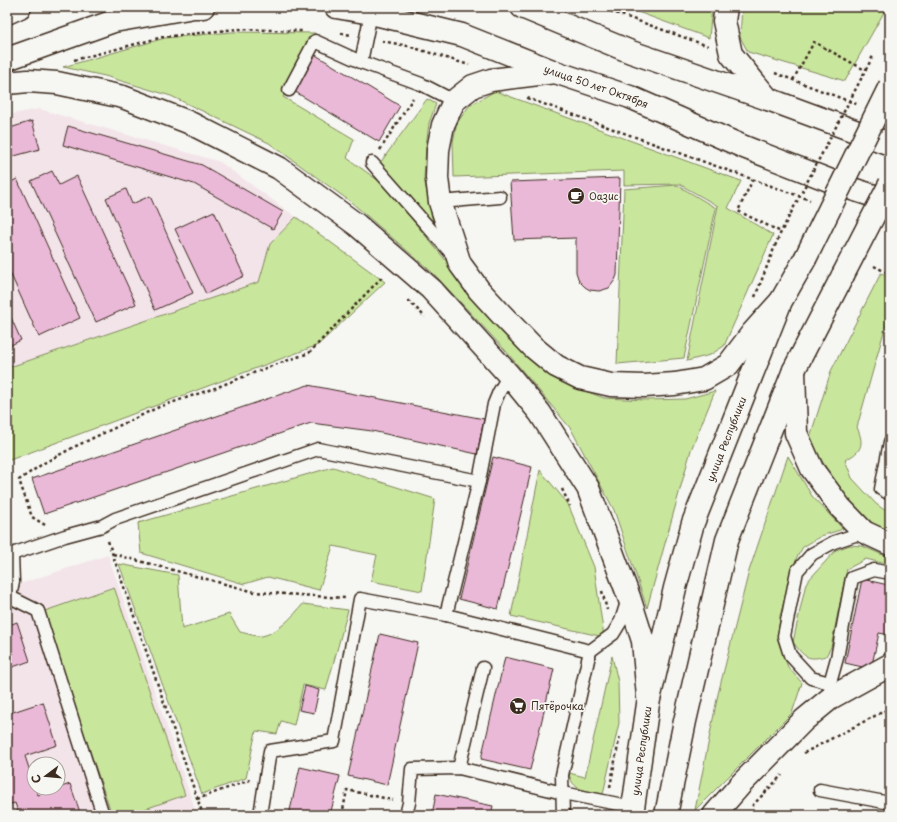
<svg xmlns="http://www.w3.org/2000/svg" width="897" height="822" font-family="'Playpen Sans',sans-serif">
	<rect width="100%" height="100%" fill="#f6f6f2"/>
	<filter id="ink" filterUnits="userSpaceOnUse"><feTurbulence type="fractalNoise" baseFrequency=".025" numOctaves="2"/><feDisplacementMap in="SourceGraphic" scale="8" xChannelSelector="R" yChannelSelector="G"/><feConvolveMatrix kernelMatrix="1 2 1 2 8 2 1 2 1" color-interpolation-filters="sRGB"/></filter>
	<g filter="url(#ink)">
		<!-- built -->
		<g fill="#f3e4ea" fill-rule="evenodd">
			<path d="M39,109l181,53 76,55 -26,27 -11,38 -252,86v-253z"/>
			<path d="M108,555l89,260h-190v-235l13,4zM34,764h24v24h-24z"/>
		</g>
		<!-- green -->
		<g fill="#c9e69d" stroke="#82885e">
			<path d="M624,7h88l-3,31z"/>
			<path d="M742,7h145l-42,74 -97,-29 -8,-15z"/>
			<path d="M232,32l83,1 -32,64 71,42 -7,19 36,26 60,73 42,54 39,40 43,33 37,14 43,2 38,-1 30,-8 -24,59 -44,158 -33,-98 -43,-81 -66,-79 -71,-76 -83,-72 -82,-59 -98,-47 -66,-20 -42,-9 102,-29z"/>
			<path d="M495,91l246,90 -13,27 45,27 -49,111 -14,9 -23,6 31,-155 -39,-22 -55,1v-14l-170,6 -1,-35 4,-19 12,-17z"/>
			<path d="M427,99l9,5 -7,19 -3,23 -2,32 10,49 -54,-64z"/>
			<path d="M677,185l39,23 -32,150 -67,6 7,-175z"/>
			<path d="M296,217l89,65 -67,63 -311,116v-93l252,-86 11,-38z"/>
			<path d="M881,273l9,4v33l-33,117c7,17 6,24 -12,33l7,18 24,26 14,10v19c-35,-14 -65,-63 -80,-96l21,-66z"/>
			<path d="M788,456l24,40 31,33 -22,7 -18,11 -6,10 -17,59 -2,24 10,27 14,16 -10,30 -97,97 23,-116 31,-123z"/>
			<path d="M333,467l102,32 -13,92 -51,-10 6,-26 -44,-9 -14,44 -51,-13 -24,7 -103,-31 -3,-30z"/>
			<path d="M540,470l28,34 26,63 10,70 -93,-21z"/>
			<path d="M850,545l12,1 28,12v7l-24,-6 -19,10 -16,78 -5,9c-19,5 -22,1 -33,-14l13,-59 30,-33z"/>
			<path d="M119,564l59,11 4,54 47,-15 11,18c6,1 16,5 22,4 16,-3 31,-20 41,-32l45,6 -22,80 -23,-5 -9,40 -13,-4 -4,13 -21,-3 -10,47 -44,16z"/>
			<path d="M114,587l71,208 -57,20h-16l-70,-203z"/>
			<path d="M612,656l6,26 1,41 -16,71c-16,-4 -31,-2 -34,-21l16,4z"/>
		</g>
		<!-- building -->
		<g fill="#ebb9d8" stroke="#3b2a1e">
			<path d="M314,54l86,52 -21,36 -87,-52z"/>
			<path d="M32,121l8,28 -33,9v-29z"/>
			<path d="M68,126l134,39 81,47 -10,17 -79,-45 -131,-39z"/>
			<path d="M52,171l7,14 18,-9 59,128 -40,18 -65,-141z"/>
			<path d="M620,178l-3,97 -2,5 -6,8 -10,3 -9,-1 -5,-3 -6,-6 -3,-9v-34l-62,2 -4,-58z"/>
			<path d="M17,179l63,139 -41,19 -32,-71v-82z"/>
			<path d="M126,189l6,15 18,-8 43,97 -38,17 -49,-112z"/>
			<path d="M214,211l30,65 -38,18 -31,-65z"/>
			<path d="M7,309l14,31 -14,7z"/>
			<path d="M308,385l176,34 -7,35 -105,-23 -61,-8 -267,91 -12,-35z"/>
			<path d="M493,457l39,10 -34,142 -39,-10z"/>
			<path d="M862,579l26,6 -2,9h4v41l-11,-2 -8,36 -26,-6z"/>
			<path d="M17,622l13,39 -23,8v-43z"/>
			<path d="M380,634l38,9 -31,142 -39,-9z"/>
			<path d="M505,657l49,12 -24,101 -49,-11z"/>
			<path d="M305,686l14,4 -5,23 -15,-3z"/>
			<path d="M7,702l3,11 33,-11 14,43 -32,11 9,28v4h1l3,7 32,-11 11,31h-62l-4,-12 -8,2z"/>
			<path d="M300,767l40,9 -10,39h-41z"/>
			<path d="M436,794l57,12 -2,9h-59z"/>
		</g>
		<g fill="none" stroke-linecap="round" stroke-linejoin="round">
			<!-- lane casing -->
			<g stroke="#3b2a1e" stroke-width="15">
				<g id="lane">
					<path d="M361,62l10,-49"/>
					<path d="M289,90l26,-49 46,21 60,22 33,17"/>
					<path d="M372,163l80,91"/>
					<path d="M440,202l60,-5"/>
					<path d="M890,442l-9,47 9,5"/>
					<path d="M7,553l5,1 1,28 -3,15"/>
					<path d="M12,554l53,-18 37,-10 13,-7 203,-70 161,32"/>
					<path d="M7,599l3,-2 28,14 65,204"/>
					<path d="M446,615l144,36 -28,124 1,40"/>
					<path d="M590,651l23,-17 8,-13 7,-22"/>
					<path d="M830,683l-19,-5 -21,-23 -6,-19 13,-65 15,-17 22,-12 30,-10"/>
					<path d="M831,690l-1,-7 7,-25 15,-80 22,-8 16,3"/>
					<path d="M459,768l24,-100"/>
					<path d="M820,790l70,13"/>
					<path d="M260,815l10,-64 64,-10 26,-142 86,16 33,-134 15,-77 5,-12 10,-17"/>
					<path d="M406,815l3,-12 3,-34 47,-1 104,25 70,14"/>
				</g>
			</g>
			<!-- secondary casing -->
			<g stroke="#3b2a1e" stroke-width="25">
				<g id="secondary">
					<path id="s1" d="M336,7l35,6 91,22 93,37 75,25 114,50 105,41 41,13"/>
					<path d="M522,7l109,45 137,47 122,45"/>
					<path d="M726,7l-2,14 7,33 37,45"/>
					<path d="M7,13l13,-6"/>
					<path d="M7,59l107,-38 80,-14h9"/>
					<path d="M555,72l-64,8 -18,6 -19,15 -11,24 -5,25 -1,28 3,24 20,62 19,26 22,24 32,33 23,19 24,12 31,7 33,1 31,-2 29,-5 24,-14 25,-33 27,-30"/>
					<path d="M7,83l21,-2 29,2 66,14 65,25 91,46 78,57 74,64 78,86 31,38 48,75 41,109 14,44 5,56"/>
					<path d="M794,370l2,63 16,36 28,38 24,25 26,12"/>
					<path d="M714,815l28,-32 62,-63 28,-23 58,-32"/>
				</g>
			</g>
			<!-- primary casing -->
			<g stroke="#3b2a1e" stroke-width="25">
				<g id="primary">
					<path id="s2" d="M632,815l16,-111 27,-116 18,-65 88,-222 24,-42"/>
					<path d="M666,815l19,-94 42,-181 67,-170 49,-95"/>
				</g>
			</g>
			<!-- path -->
			<g stroke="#3b2a1e" stroke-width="2.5" stroke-dasharray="3 3" stroke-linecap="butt">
				<path d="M599,7l109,39"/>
				<path d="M341,33l10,2"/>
				<path d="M382,41l26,5 61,19"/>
				<path d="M74,60l89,-23 74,-8 65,2"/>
				<path d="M775,73l84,32"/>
				<path d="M793,80l21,-38 51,28"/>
				<path d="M527,98l283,102"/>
				<path d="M380,150l33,-52"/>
				<path d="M753,179l-15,32 43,21"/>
				<path d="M874,266l16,8"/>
				<path d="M755,297l20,-51"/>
				<path d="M408,300l17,17"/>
				<path d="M562,489l8,17"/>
				<path d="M45,525l-13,-8 -13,-37 25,-17 32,-17 83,-39 56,-19 51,-20 43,-15 74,-77"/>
				<path d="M108,541l95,274"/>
				<path d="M113,554l142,38 90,6"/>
				<path d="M602,591l5,19"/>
				<path d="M804,753l86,-45"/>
				<path d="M610,787l10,-52"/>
				<path d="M197,799l53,-19"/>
				<path d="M752,806l30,-31"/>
				<path d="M342,815l5,-25 46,10"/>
			</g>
			<!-- lane -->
			<use href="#lane" stroke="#f6f6f2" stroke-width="12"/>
			<!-- secondary -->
			<use href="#secondary" stroke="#f6f6f2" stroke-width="22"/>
			<!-- primary -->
			<use href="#primary" stroke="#f6f6f2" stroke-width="22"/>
			<!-- primary-bridge casing -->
			<g stroke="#3b2a1e" stroke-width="25" stroke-linecap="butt">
				<g id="primary-bridge">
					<path d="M805,259l85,-173"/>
					<path d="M843,275l47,-91"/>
				</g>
			</g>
			<!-- path-bridge -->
			<path stroke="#3b2a1e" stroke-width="2.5" stroke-dasharray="3 3" stroke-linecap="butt" d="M775,246l6,-14 92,-176"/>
			<!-- primary-bridge -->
			<use href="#primary-bridge" stroke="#f6f6f2" stroke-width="22"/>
		</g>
	</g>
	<!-- icons -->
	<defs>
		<g id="cafe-disc" transform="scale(0.9)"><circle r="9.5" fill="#3b2a1e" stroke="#f6f6f2"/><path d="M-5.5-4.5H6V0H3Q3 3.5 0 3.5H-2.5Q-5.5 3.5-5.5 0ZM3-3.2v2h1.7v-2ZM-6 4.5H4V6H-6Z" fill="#fff"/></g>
		<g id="supermarket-disc" transform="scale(0.9)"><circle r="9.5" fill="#3b2a1e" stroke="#f6f6f2"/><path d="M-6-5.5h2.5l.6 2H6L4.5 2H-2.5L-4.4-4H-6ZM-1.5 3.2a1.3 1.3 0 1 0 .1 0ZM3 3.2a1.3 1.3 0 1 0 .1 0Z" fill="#fff"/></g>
	</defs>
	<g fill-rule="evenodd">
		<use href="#cafe-disc" x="576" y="196"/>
		<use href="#supermarket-disc" x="518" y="706"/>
	</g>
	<g text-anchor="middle" stroke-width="3.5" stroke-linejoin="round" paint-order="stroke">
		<!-- street labels -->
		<g font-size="10" fill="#3b2a1e" stroke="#f6f6f2">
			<text dy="4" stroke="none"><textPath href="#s1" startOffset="273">улица 50 лет Октября</textPath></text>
			<text dy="4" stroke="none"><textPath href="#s2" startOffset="389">улица Республики</textPath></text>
			<text dy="4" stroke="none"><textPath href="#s2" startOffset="65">улица Республики</textPath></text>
		</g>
		<!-- poi labels -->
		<g font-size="10" fill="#3b2a1e" stroke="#f6f6f2" text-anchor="start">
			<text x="589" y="200">Оазис</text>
			<text x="531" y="710">Пятёрочка</text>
		</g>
	</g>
	<!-- margin -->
	<rect width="897" height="822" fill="none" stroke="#f6f6f2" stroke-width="24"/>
	<rect x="12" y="12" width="873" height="798" fill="none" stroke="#3b2a1e" stroke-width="1.5" filter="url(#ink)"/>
	<!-- north arrow -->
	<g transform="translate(46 776) rotate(254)"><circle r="19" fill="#f6f6f2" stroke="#aba49d"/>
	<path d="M0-3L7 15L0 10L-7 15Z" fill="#3b2a1e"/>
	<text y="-6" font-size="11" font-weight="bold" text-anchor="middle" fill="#3b2a1e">С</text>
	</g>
</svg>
